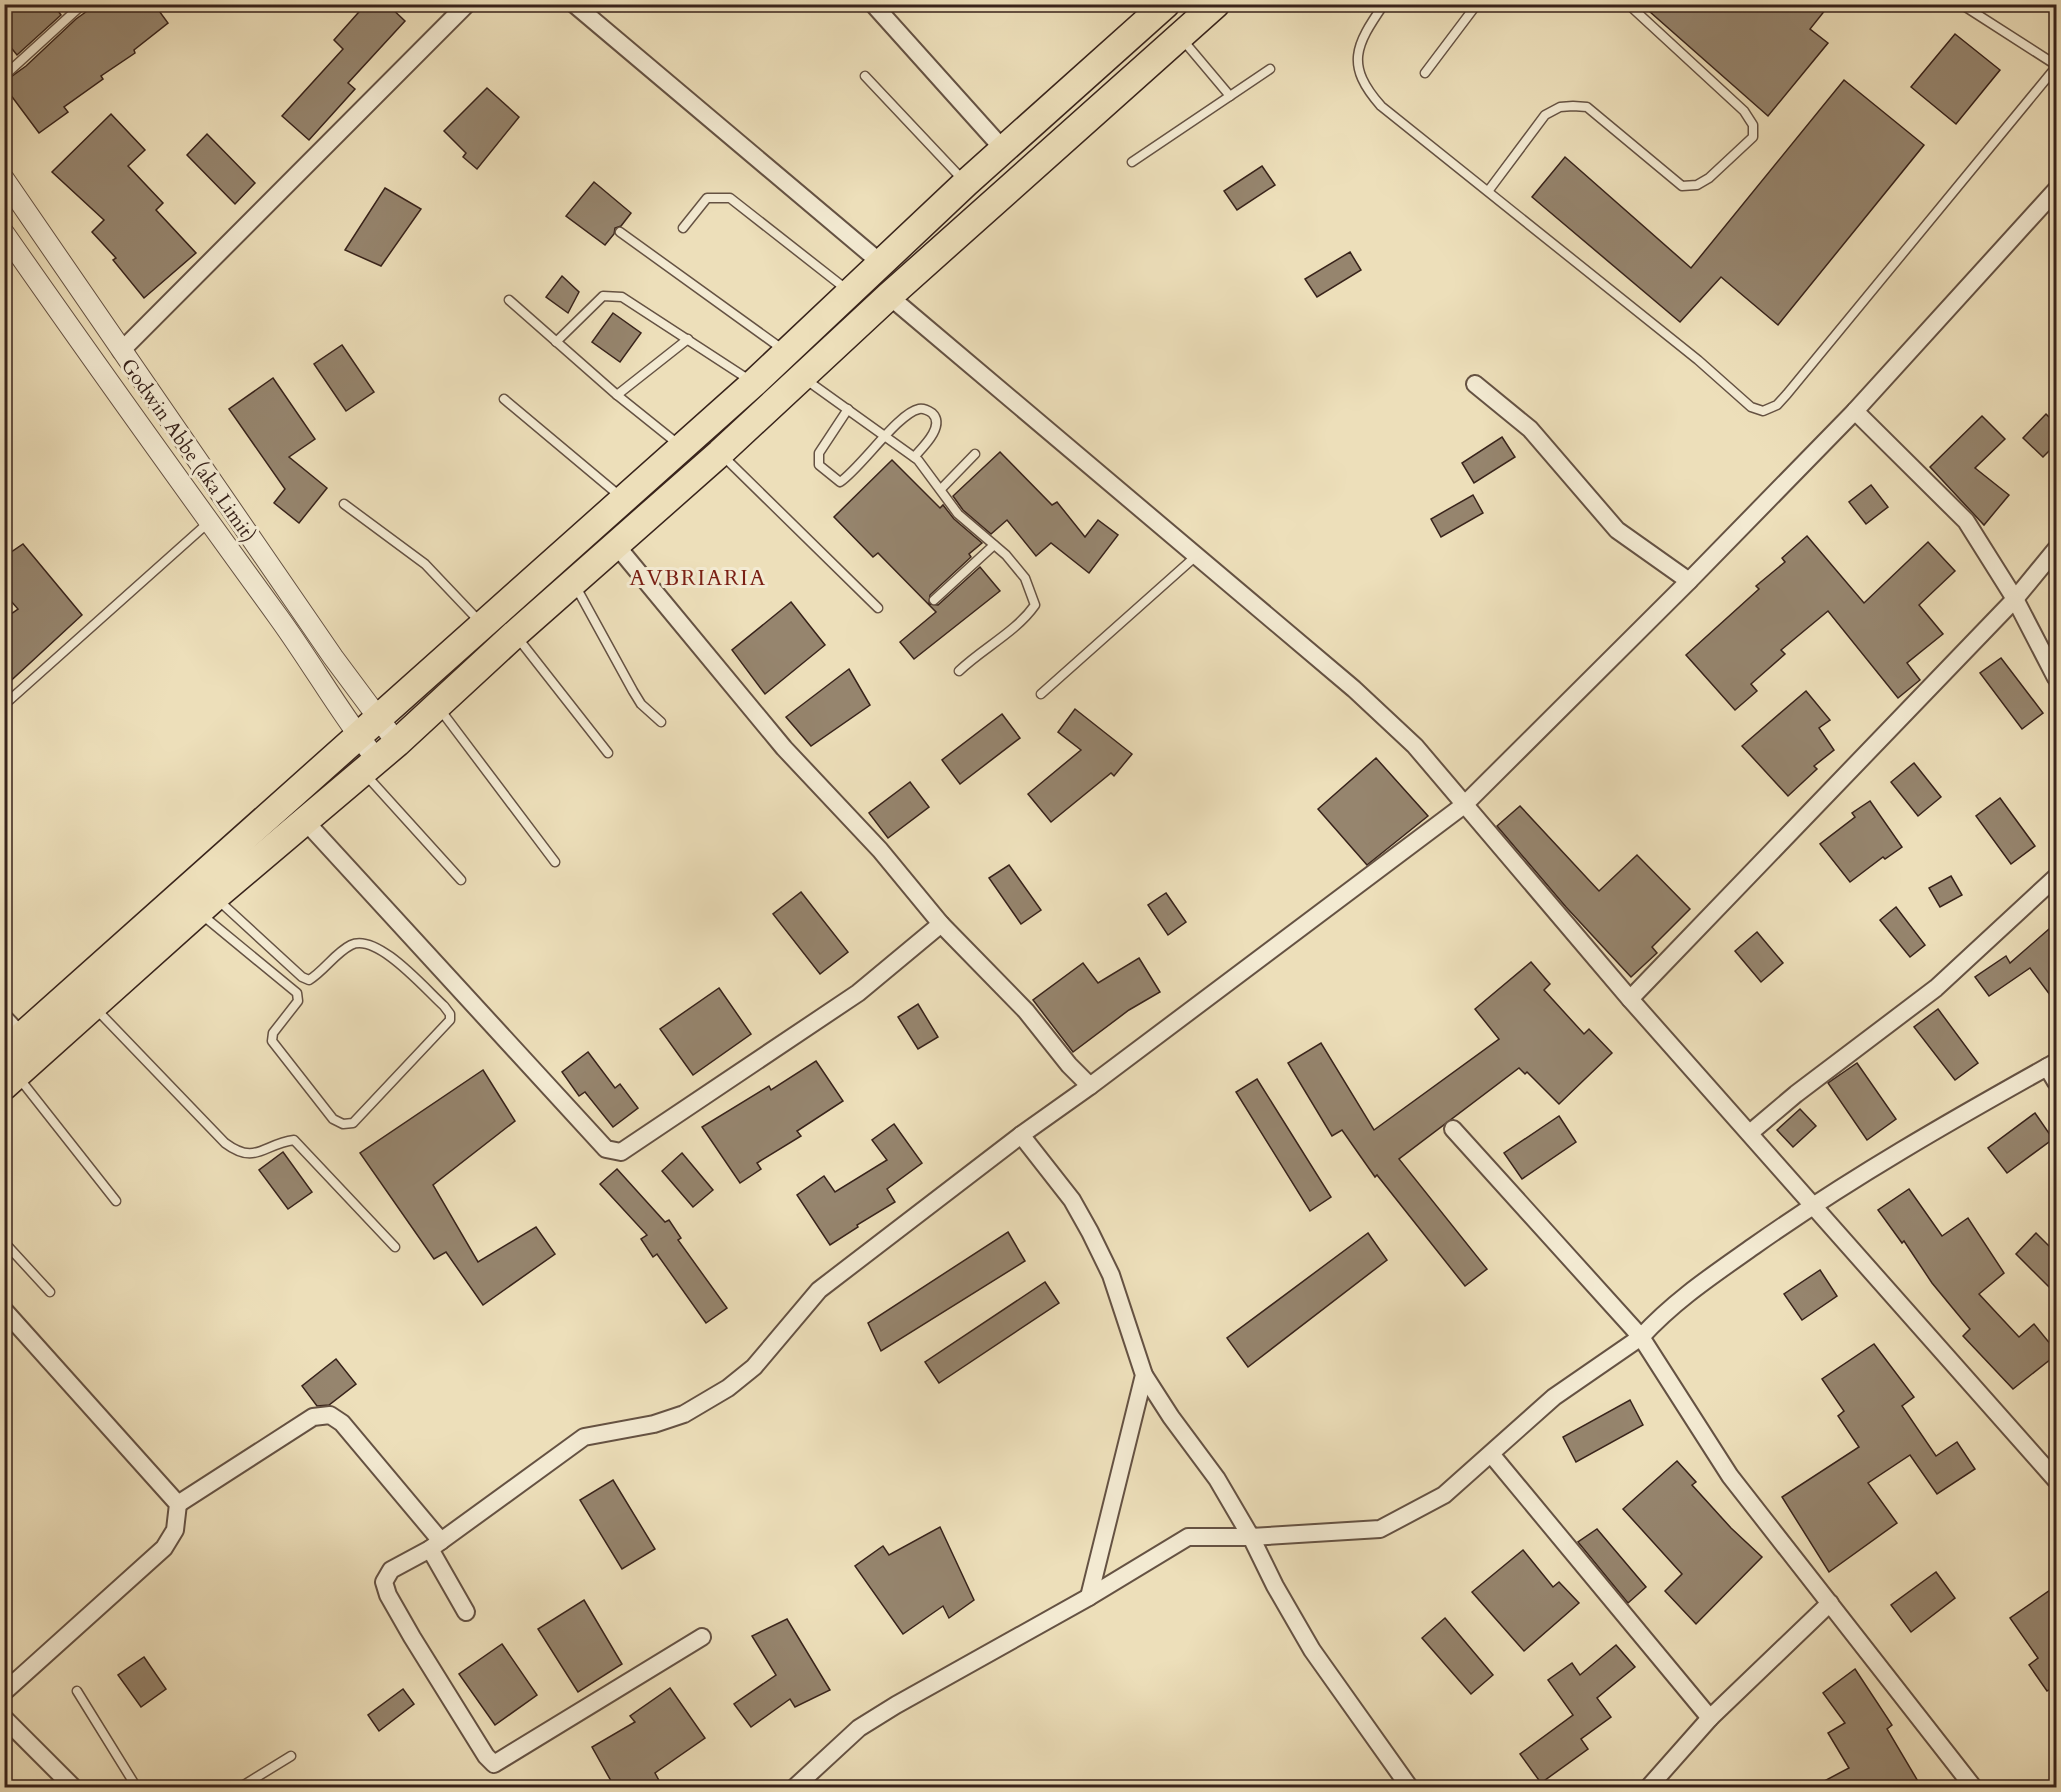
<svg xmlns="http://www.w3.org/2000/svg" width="2061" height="1792" font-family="Cardo,serif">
	<rect width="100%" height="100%" fill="#eddfba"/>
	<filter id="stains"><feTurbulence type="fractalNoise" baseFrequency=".00333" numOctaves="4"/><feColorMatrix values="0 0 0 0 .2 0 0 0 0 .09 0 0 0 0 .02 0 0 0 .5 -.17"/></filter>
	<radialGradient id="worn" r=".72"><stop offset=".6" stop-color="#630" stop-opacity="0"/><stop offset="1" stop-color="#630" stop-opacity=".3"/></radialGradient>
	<!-- building -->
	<g fill="#96856e" stroke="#38231b" stroke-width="1.5">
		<path d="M4,4h49l8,11 -44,40 -13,-16z"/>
		<path d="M97,4h57l14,19 -34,27 1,3 -34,23 2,3 -39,28 4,5 -29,21 -35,-47v-4l22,-16 50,-47z"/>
		<path d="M366,4h21l18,17 -57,62 7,6 -46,51 -27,-24 61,-67 -9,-9z"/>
		<path d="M1641,4h189l-20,25 18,14 -60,73z"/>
		<path d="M1955,34l45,36 -44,54 -45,-37z"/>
		<path d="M1844,80l80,65 -146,180 -57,-48 -41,45 -148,-125 33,-40 126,111z"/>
		<path d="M487,88l32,29 -42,52 -14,-12 3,-4 -22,-22z"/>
		<path d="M111,114l34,36 -17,16 35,37 -7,7 40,43 -52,45 -31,-38 3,-2 -24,-26 12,-12 -52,-48z"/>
		<path d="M207,134l48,49 -20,21 -48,-49z"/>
		<path d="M1262,166l13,19 -38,25 -13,-19z"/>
		<path d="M594,182l37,31 -10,13 -6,2 -1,6 -9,11 -39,-29z"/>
		<path d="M385,188l36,21 -40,57 -36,-16z"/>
		<path d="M1350,252l11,18 -44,27 -12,-18z"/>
		<path d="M562,276l17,16 -11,21 -22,-16z"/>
		<path d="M613,313l28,20 -21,29 -28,-20z"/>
		<path d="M342,345l32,47 -28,19 -32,-47z"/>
		<path d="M273,378l42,61 -26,18 38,31 -28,35 -25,-20 11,-14 -56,-80z"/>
		<path d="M2046,414l10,10v20l-13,13 -20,-19z"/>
		<path d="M1982,416l23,23 -30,29 34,27 -25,30 -54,-58z"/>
		<path d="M1502,437l13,20 -41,26 -12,-20z"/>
		<path d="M1000,452l52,53 5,-3 28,35 13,-17 20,15 -29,38 -38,-30 -15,13 -29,-36 -16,14 -28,-24 -10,-14z"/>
		<path d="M892,460l48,48 3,-3 11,14 28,24 -13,11 2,3 -41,38 -1,9 9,1 42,-38 20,24 -86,68 -14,-17 36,-30 -58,-59 -5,4 -39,-40z"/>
		<path d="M1871,485l17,22 -22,17 -17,-22z"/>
		<path d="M1473,495l10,18 -42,24 -10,-18z"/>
		<path d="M1807,536l57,67 64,-61 27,29 -36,34 24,29 -36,29 13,17 -22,18 -70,-87 -47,39 4,4 -34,30 6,7 -22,19 -49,-55 73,-66 -3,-3 29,-24 -3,-4z"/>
		<path d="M23,544l59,71 -78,72v-68l14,-10 -14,-16v-36z"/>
		<path d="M791,602l34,43 -60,49 -33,-44z"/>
		<path d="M2001,658l42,55 -21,16 -42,-56z"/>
		<path d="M849,669l21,36 -59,41 -25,-29z"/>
		<path d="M1806,691l24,29 -11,8 15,22 -20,16 3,3 -29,27 -46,-50z"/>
		<path d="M1075,709l57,45 -18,22 -3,-3 -60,49 -23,-28 53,-44 -23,-18z"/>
		<path d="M1002,714l18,24 -60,46 -18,-24z"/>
		<path d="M1376,758l52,58 -61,49 -49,-56z"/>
		<path d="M1914,763l27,34 -23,19 -27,-34z"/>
		<path d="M910,782l19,25 -41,31 -19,-25z"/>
		<path d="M2000,798l35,48 -24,18 -35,-48z"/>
		<path d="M1870,801l32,46 -17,12 -2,-2 -33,25 -30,-38 35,-27 -3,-4z"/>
		<path d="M1520,806l79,85 38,-36 53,54 -38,38 5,6 -26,24 -65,-70 -69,-81z"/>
		<path d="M1009,865l32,45 -20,14 -32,-46z"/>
		<path d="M1951,876l11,19 -22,12 -11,-19z"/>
		<path d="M801,892l47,60 -28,22 -47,-60z"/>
		<path d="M1166,893l20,29 -18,13 -20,-30z"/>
		<path d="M1896,907l29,38 -15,12 -30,-37z"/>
		<path d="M2056,923v80l-26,-35 -41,28 -14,-19 31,-21 4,7z"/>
		<path d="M1757,932l26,31 -22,19 -26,-31z"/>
		<path d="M1139,958l21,34 -31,18 -56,42 -40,-52 50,-37 15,20z"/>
		<path d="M1531,962l19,22 -6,6 40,44 5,-5 23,24 -53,51 -32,-32 -2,2 -6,-6 -120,91 88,110 -22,17 -88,-111 -2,2 -33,-47 -10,6 -44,-73 33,-20 53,87 125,-91 -24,-30z"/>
		<path d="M719,988l32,46 -58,41 -33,-46z"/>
		<path d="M918,1004l20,33 -20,12 -20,-32z"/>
		<path d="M1938,1009l40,54 -23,17 -41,-53z"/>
		<path d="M588,1052l27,36 5,-4 18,24 -25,19 -28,-35 -6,4 -17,-24z"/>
		<path d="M816,1061l27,40 -46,30 4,5 -44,27 4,6 -21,14 -38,-56 67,-41 2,4z"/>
		<path d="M1857,1063l39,56 -29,21 -39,-57z"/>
		<path d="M483,1070l32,51 -82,64 45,77 58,-35 19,27 -72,51 -37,-53 -12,7 -74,-106z"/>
		<path d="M1257,1079l74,118 -21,14 -74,-119z"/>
		<path d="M1800,1109l16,17 -23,21 -16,-17z"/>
		<path d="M2035,1113l18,26 -46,34 -19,-25z"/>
		<path d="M1559,1116l17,26 -54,37 -18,-26z"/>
		<path d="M894,1124l28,39 -35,26 8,13 -38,23 1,2 -28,18 -33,-50 27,-19 11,16 52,-32 -15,-20z"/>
		<path d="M283,1152l29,40 -24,17 -29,-39z"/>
		<path d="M682,1153l31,37 -20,17 -31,-36z"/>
		<path d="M617,1169l48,53 4,-2 12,18 -3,2 49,68 -21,15 -49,-69 -4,3 -12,-18 6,-4 -47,-51z"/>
		<path d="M1909,1189l33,47 26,-18 36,55 -25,21 40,43 15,-13 22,27v4l-43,34 -50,-53 7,-7 -38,-46 -28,-42 -2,2 -24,-33z"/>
		<path d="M1008,1232l17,29 -144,90 -13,-28z"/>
		<path d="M1368,1233l19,27 -139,107 -21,-29z"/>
		<path d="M2036,1233l20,20v41l-40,-40z"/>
		<path d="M1820,1270l17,26 -35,24 -18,-26z"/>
		<path d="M1045,1282l14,21 -120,80 -14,-21z"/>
		<path d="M1874,1344l40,53 -12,9 34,50 21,-14 18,27 -38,25 -27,-39 -42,28 29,40 -68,49 -47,-75 77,-50 -21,-31 6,-5 -22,-32z"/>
		<path d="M336,1359l20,25 -27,21 -12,1 -15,-20z"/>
		<path d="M1630,1400l13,25 -67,37 -13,-25z"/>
		<path d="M1677,1461l19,21 -4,3 39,43 31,29 -66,67 -31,-33 17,-17 -59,-65z"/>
		<path d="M613,1480l42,69 -33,20 -42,-69z"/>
		<path d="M940,1527l34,73 -25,18 -6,-12 -40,28 -48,-68 28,-20 6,9z"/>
		<path d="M1597,1529l49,58 -18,16 -50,-61z"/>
		<path d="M1523,1550l30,37 6,-5 20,21 -55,48 -52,-59z"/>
		<path d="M1936,1572l19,26 -44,34 -20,-27z"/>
		<path d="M2056,1586v99l-9,6 -18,-26 9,-7 -28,-40z"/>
		<path d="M584,1600l38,64 -44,28 -40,-63z"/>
		<path d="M1445,1618l48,57 -22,19 -49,-56z"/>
		<path d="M787,1619l43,71 -35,17 -5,-8 -39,28 -17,-23 42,-29 -24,-39z"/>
		<path d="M502,1644l35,51 -42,30 -36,-51z"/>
		<path d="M1616,1645l19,22 -38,31 14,19 -30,22 7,10 -47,34 -21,-29 53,-39 -25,-35 24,-17 8,12z"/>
		<path d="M144,1657l22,32 -25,18 -23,-32z"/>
		<path d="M1855,1669l37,56 -5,4 35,59h-111l38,-20 -21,-35 17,-10 -22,-30z"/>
		<path d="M670,1688l35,50 -50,35 8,15h-48l-23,-41 43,-25 -5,-6z"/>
		<path d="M403,1689l11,15 -35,27 -11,-16z"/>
	</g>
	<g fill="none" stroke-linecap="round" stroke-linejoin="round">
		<!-- service casing -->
		<g stroke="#655243" stroke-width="11">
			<g id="service">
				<path d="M1384,4c-29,42 -39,61 -3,102l317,254 53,47 12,4 14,-6 10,-11 269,-327"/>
				<path d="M1961,4l95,61"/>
				<path d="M1182,39l48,57"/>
				<path d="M1425,73l52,-69"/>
				<path d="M4,76l79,-72"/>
				<path d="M865,76l99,105"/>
				<path d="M1132,162l138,-93"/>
				<path d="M1489,190l56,-75 15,-8 13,-1 14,1 95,79 15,-1 12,-7 44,-41v-12l-9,-14 -116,-107"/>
				<path d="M683,228l24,-30h23l116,91"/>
				<path d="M620,232l165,119"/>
				<path d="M509,300l108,95 61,49"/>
				<path d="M556,342l47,-46 19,1 129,84"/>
				<path d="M805,379l113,81 40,54 48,41 19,23 10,27c-19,27 -52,43 -76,66"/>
				<path d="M617,395l71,-56"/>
				<path d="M504,399l117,98"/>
				<path d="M848,409l-29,44v12l21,17c21,-14 58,-69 79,-73 5,-1 10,2 13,4 14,13 -10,35 -18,44"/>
				<path d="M722,455l156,153"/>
				<path d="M941,489l34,-35"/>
				<path d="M344,504l81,60 56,59"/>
				<path d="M576,587l57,104 8,13 20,18"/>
				<path d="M934,600l60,-55"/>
				<path d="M517,637l91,116"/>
				<path d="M1041,694l155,-138"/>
				<path d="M4,705l205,-183"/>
				<path d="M439,708l116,154"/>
				<path d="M365,774l96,106"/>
				<path d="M201,914l96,79 1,8 -25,32 -1,8 61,78 10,5 10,-1 97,-103v-6l-6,-8c-18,-16 -67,-74 -93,-61 -16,8 -27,26 -42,35l-7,-3 -85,-78"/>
				<path d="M97,1010l128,133c31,23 38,1 69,-3l101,107"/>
				<path d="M19,1078l97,123"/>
				<path d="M4,1242l46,50"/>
				<path d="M77,1691l60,97"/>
				<path d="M239,1788l52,-32"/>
			</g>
		</g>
		<!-- minor casing -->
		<g stroke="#655243" stroke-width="20">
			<g id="minor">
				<path d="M574,4l307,259"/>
				<path d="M873,4l131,146"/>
				<path d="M889,296l465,393 61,57 215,253 426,481"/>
				<path d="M121,351l346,-347"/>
				<path d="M1475,384l55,45 87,101 72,51"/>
				<path d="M1855,411l111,110 49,78 41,79"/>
				<path d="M616,545l168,203 96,102 61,74 85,87 43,54 21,21"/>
				<path d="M306,822l300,327 15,3 237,-159 83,-69"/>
				<path d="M1630,999l385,-400 41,-50"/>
				<path d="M4,1018l17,18"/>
				<path d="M2047,1067l9,15"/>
				<path d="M1751,1132l45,-38 140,-106 120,-111"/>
				<path d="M1021,1135l51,65 18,32 21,43 33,100 -55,222"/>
				<path d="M4,1310l174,194 -3,26 -11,18 -160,144"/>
				<path d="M1144,1375l27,42 46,62 34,58 129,-8 64,-34 110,-98 87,-60 -188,-208"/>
				<path d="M1491,1454l219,264"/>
				<path d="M178,1504l135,-87 17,-2 12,8 99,118"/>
				<path d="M430,1549l36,63"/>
				<path d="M702,1637l-208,127 -8,-8 -74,-119 -24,-42 -4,-13 7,-12 39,-21 154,-112 70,-13 30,-10 44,-26 26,-21 65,-77 202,-155 69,-49 374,-281 225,-224 166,-170 201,-221"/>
				<path d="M4,1718l70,70"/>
				<path d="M794,1788l65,-60 37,-23 193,-108 99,-60h63l24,49 37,64 98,138"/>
				<path d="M1648,1788l62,-70 120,-115"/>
				<path d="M1974,1788l-244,-312 -89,-139c34,-37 72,-62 113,-91 98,-69 198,-126 302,-184"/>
			</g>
		</g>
		<!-- tertiary casing -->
		<g stroke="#655243" stroke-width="22">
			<g id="tertiary">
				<path d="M4,179l329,478 64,86"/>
				<path d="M4,233c90,129 182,257 275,385 34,47 62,97 98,142"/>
			</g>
		</g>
		<!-- trunk casing -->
		<g stroke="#38231b" stroke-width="30">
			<g id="trunk">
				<path d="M4,1052l750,-669 212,-200 200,-179"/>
				<path d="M4,1086l211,-189 182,-154 118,-109 205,-181 169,-157 327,-292"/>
			</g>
		</g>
		<!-- service -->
		<use href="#service" stroke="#f3ead2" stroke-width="8"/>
		<!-- minor -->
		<use href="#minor" stroke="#f3ead2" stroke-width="16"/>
		<!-- tertiary -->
		<use href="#tertiary" stroke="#f3ead2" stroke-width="20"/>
		<!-- trunk -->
		<use href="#trunk" stroke="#eddfba" stroke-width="27"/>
	</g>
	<g text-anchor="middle" stroke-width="6" stroke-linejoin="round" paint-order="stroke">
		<!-- street labels -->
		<g font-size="20" fill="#38231b" stroke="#f3ead2">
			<text transform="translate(189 450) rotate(55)" y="7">Godwin Abbe (aka Limit)</text>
		</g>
		<!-- quarter labels -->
		<g font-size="22" letter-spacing="1.5" fill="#7a1f14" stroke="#f3ead2">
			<text x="698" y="585">AVBRIARIA</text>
		</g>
	</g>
	<!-- margin -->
	<rect width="2061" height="1792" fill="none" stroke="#eddfba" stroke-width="24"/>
	<rect x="6" y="6" width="2049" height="1780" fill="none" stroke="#38231b" stroke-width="3"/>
	<rect x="12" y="12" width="2037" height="1768" fill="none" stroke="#38231b" stroke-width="1.5"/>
	<rect width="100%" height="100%" filter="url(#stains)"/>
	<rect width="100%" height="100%" fill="url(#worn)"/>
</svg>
